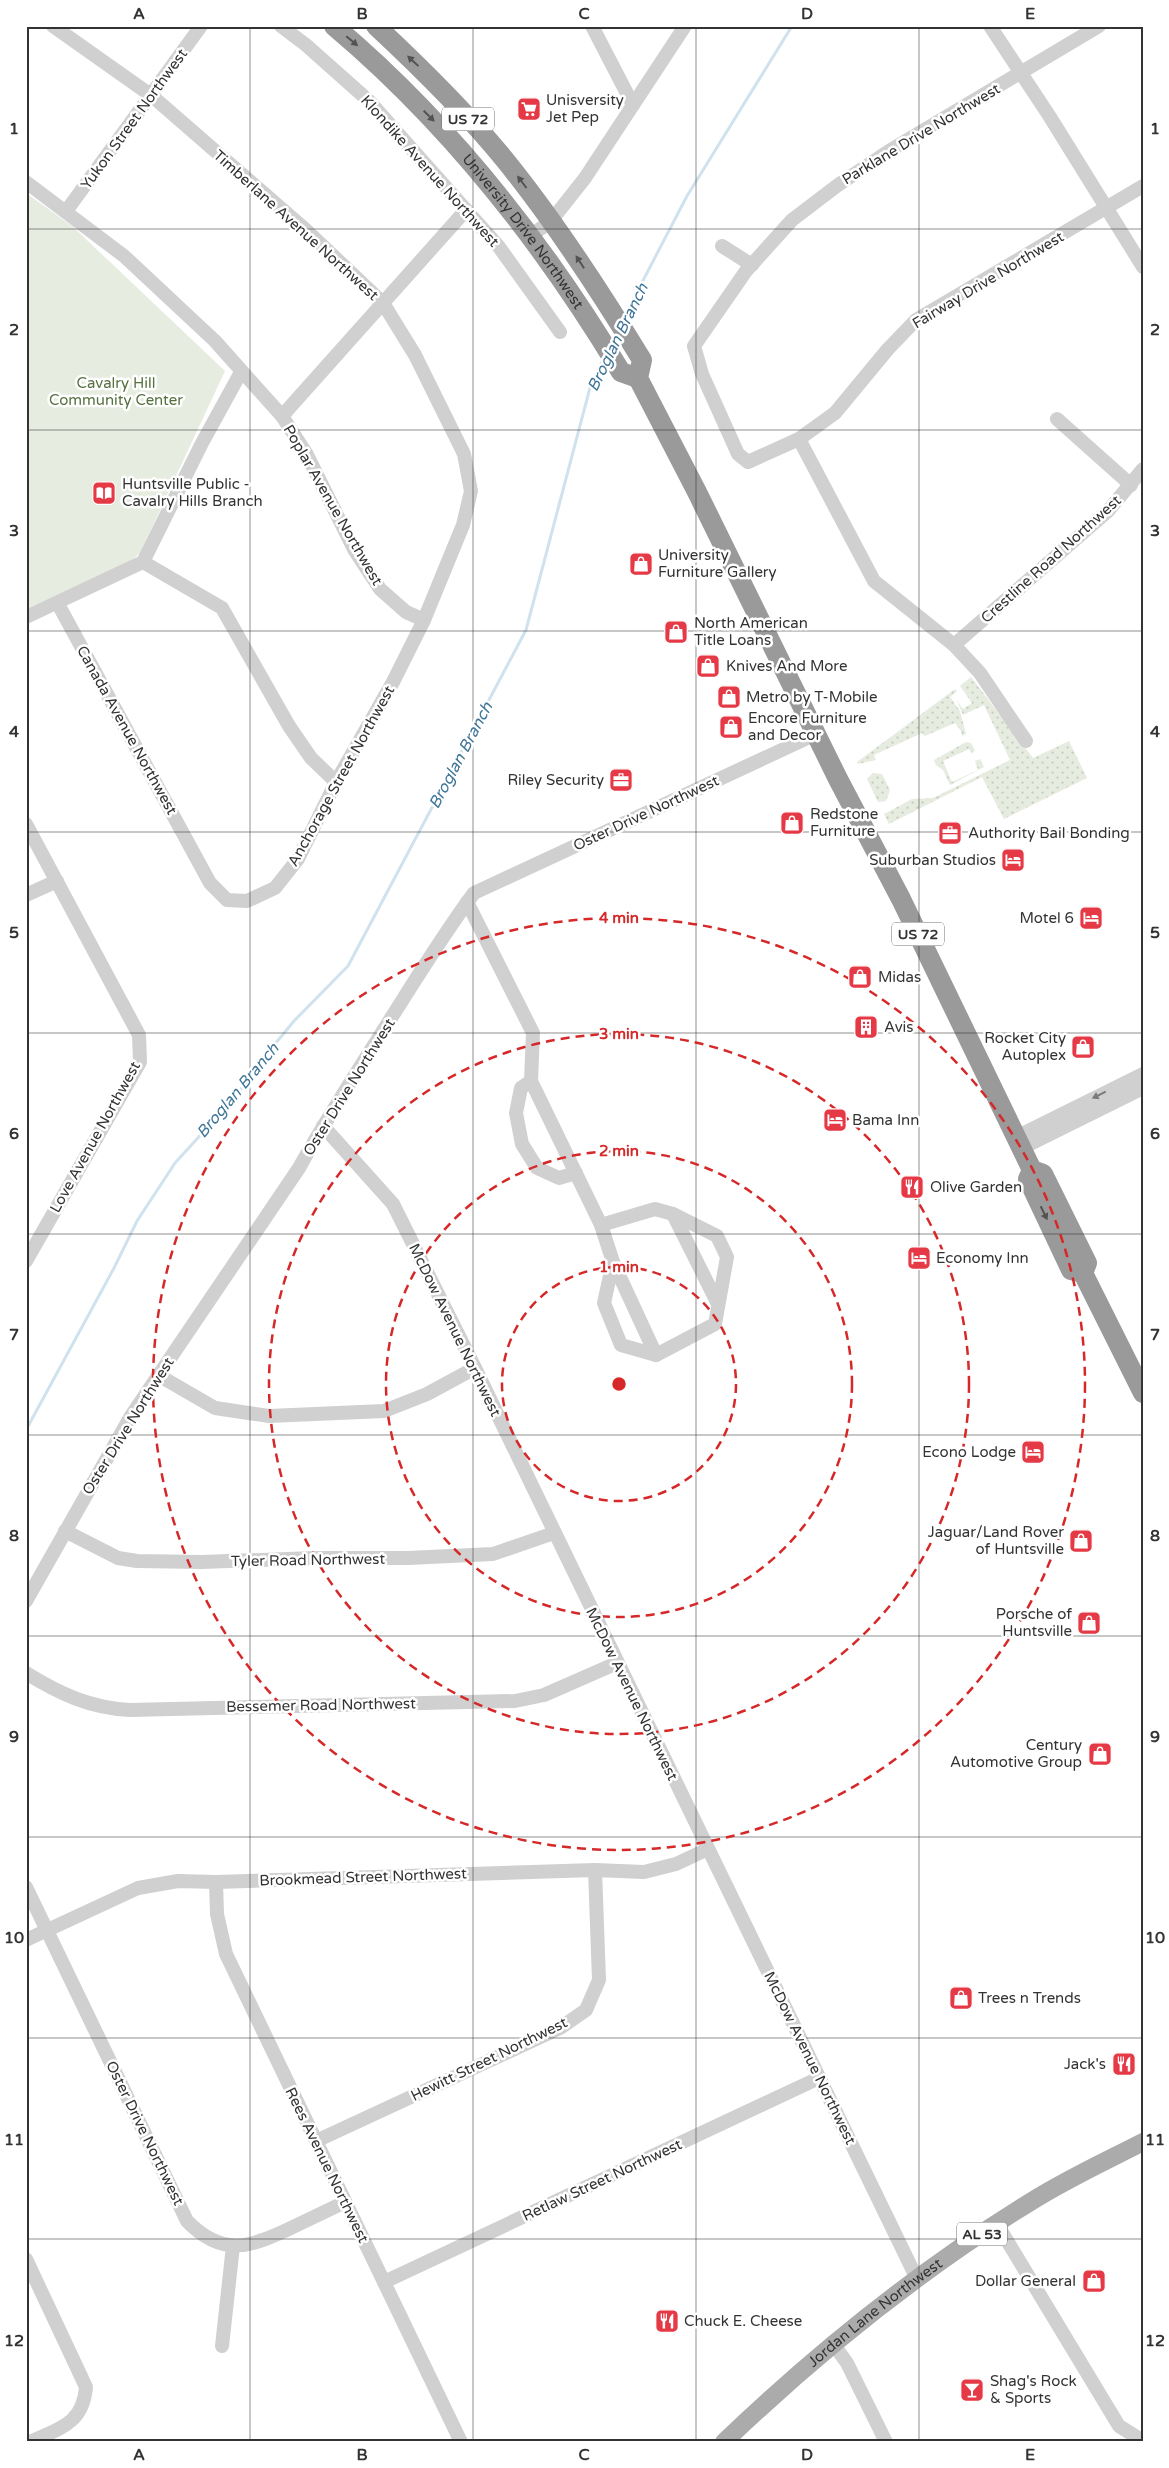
<svg xmlns="http://www.w3.org/2000/svg" width="1169" height="2468" font-family="'Varela Round',sans-serif">
	<defs>
		<pattern id="grass-dots" width="8" height="8" patternUnits="userSpaceOnUse" patternTransform="scale(1.25)"><rect width="8" height="8" fill="#e6ecdf"/><path d="M2 2h.1M6 6h.1" fill="none" stroke="#c6cbc0" stroke-width="1.8" stroke-linecap="round"/></pattern>
	</defs>
	<rect width="100%" height="100%" fill="#fff"/>
	<!-- grass -->
	<g fill="url(#grass-dots)">
		<path d="M971,677l62,81 36,-17 18,37 -83,41 -22,-42 -93,47 -5,-10 28,-15 21,-1 77,-38 -26,-55 -21,10 -6,-14 6,8 9,-6 -12,-17z"/>
		<path d="M955,689l2,2 -7,6 10,14 6,23 -4,2 -1,-5 -6,-8 -30,13 -3,-3 -48,22 2,5 -18,4 -1,-2z"/>
		<path d="M966,742l5,1 4,8 -4,2 -2,-4 -26,12 9,21 26,-12 -3,-9 5,-2 4,8 -34,18 -7,-15 -7,-5 -2,-5z"/>
		<path d="M873,773l9,1 8,16 -4,11 -8,1 -11,-23z"/>
	</g>
	<!-- park -->
	<path fill="#e6ecdf" d="M26,193l46,33 153,145 -85,182 -10,9 -104,47z"/>
	<g fill="none" stroke-linecap="round" stroke-linejoin="round">
		<!-- stream -->
		<g stroke="#cfe2ee" stroke-width="3">
			<path d="M624,317l63,-121 105,-170"/>
			<path d="M26,1430l88,-162 23,-47 38,-58 63,-69 13,-21 43,-52 54,-55 178,-336 65,-246 13,-26"/>
		</g>
		<!-- minor -->
		<g stroke="#d0d0d0" stroke-width="14">
			<path d="M53,26l99,70 154,134 77,73 32,52 49,99 7,37 -8,34 -39,95 -31,62 -57,100 -38,77 -23,29 -28,13 -20,-1 -17,-17 -152,-279"/>
			<path d="M281,26l25,19 63,56 130,146 61,85"/>
			<path d="M592,26l41,79"/>
			<path d="M990,26l60,91 93,150"/>
			<path d="M1099,26l-210,125 -51,34 -46,35 -46,51 -52,75 8,28 36,80 10,8 51,-23 36,-26 53,-64 28,-29 227,-134"/>
			<path d="M26,182l98,74 91,85 67,75 24,37 49,98 25,38 26,23 18,8"/>
			<path d="M67,210l134,-184"/>
			<path d="M529,237l22,-16 34,-43 100,-152"/>
			<path d="M722,246l30,19"/>
			<path d="M282,416l184,-206"/>
			<path d="M1057,419l74,66"/>
			<path d="M799,439l75,142 80,64 26,28 46,68"/>
			<path d="M143,562l79,46 67,118 22,32 25,24"/>
			<path d="M26,617l117,-55 59,-119 39,-71"/>
			<path d="M954,645l154,-134 35,-42"/>
			<path d="M26,824l113,211 1,27 -114,199"/>
			<path d="M26,895l31,-14"/>
			<path d="M467,902l66,131 -2,48 70,144 12,37 -9,41 17,42 35,10 59,-31 12,-67 -10,-21 -44,-22"/>
			<path d="M531,1081l-10,7 -5,25 6,31 15,24 22,10 17,-5"/>
			<path d="M323,1126l70,78 82,164 442,911"/>
			<path d="M1016,1137l127,-63"/>
			<path d="M1022,1148l121,-60"/>
			<path d="M601,1225l54,-16 18,5 45,90"/>
			<path d="M613,1262l43,93"/>
			<path d="M158,1375l57,33 54,8 115,-5 43,-17 48,-26"/>
			<path d="M65,1531l53,27 19,3 65,1 113,-4h93l85,-4 61,-21"/>
			<path d="M26,1601l105,-185 168,-248c29,-52 62,-102 94,-153 26,-41 52,-83 81,-122l342,-159"/>
			<path d="M26,1673c34,21 64,35 104,37l385,-9 29,-6 73,-32"/>
			<path d="M216,1882l1,32 9,40 235,488"/>
			<path d="M26,1887l161,334c36,37 64,26 106,6 17,-8 35,-17 52,-25"/>
			<path d="M26,1940l112,-52 40,-7 38,1 379,-12 49,2 32,-8 32,-15"/>
			<path d="M316,2141l244,-113 26,-18 13,-30 -4,-110"/>
			<path d="M997,2224l122,202 24,15"/>
			<path d="M26,2259l60,128c-3,37 -26,41 -56,55"/>
			<path d="M384,2282l435,-204"/>
			<path d="M834,2345l13,18 39,79"/>
			<path d="M222,2346l11,-100"/>
		</g>
		<!-- major -->
		<path stroke="#ababab" stroke-width="18" id="s1" d="M724,2442c94,-90 197,-173 308,-241 35,-22 74,-40 111,-59"/>
		<!-- highway -->
		<g stroke="#9a9a9a" stroke-width="20">
			<path id="s2" d="M334,26c115,97 210,218 287,346l17,6"/>
			<path d="M376,26c45,42 90,86 129,134 51,63 95,131 137,200l-4,18 59,114 141,287 63,120 131,271 11,4 44,89 -4,10"/>
			<path d="M1032,1170l-4,9 43,91 12,3 60,120"/>
		</g>
	</g>
	<!-- one-way arrows -->
	<defs><path id="oneway-solid" d="M-6-.8H1V-3.2L6.5 0L1 3.2V.8H-6Z" transform="scale(1.25)"/></defs>
	<g fill="#525252">
		<use href="#oneway-solid" transform="translate(352 41) rotate(40)"/>
		<use href="#oneway-solid" transform="translate(413 61) rotate(-137)"/>
		<use href="#oneway-solid" transform="translate(429 116) rotate(45)"/>
		<use href="#oneway-solid" transform="translate(522 182) rotate(-127)"/>
		<use href="#oneway-solid" transform="translate(580 262) rotate(-123)"/>
		<use href="#oneway-solid" transform="translate(1044 1213) rotate(64)"/>
	</g>
	<use fill="#7a7a7a" href="#oneway-solid" transform="translate(1099 1095) rotate(154)"/>
	<!-- grid -->
	<path fill="none" stroke="#333" stroke-width="1" stroke-opacity="0.55" d="M250,26v2416M473,26v2416M696,26v2416M919,26v2416M26,229h1117M26,430h1117M26,631h1117M26,832h1117M26,1033h1117M26,1234h1117M26,1435h1117M26,1636h1117M26,1837h1117M26,2038h1117M26,2239h1117"/>
	<!-- distance rings -->
	<g fill="none" stroke="#d62828" stroke-width="2.5" stroke-dasharray="9 6">
		<circle cx="619" cy="1384" r="117"/>
		<circle cx="619" cy="1384" r="233"/>
		<circle cx="619" cy="1384" r="350"/>
		<circle cx="619" cy="1384" r="466"/>
	</g>
	<!-- icons -->
	<defs>
		<g id="supermarket-square" transform="scale(1.25)"><rect x="-9" y="-9" width="18" height="18" rx="4" fill="#e63946" stroke="#fff"/><path d="M-6-5.5h2.5l.6 2H6L4.5 2H-2.5L-4.4-4H-6ZM-1.5 3.2a1.3 1.3 0 1 0 .1 0ZM3 3.2a1.3 1.3 0 1 0 .1 0Z" fill="#fff"/></g>
		<g id="library-square" transform="scale(1.25)"><rect x="-9" y="-9" width="18" height="18" rx="4" fill="#e63946" stroke="#fff"/><path d="M-6-4Q-3-5.5-.7-3.5V5Q-3 3-6 4ZM6-4Q3-5.5 .7-3.5V5Q3 3 6 4Z" fill="#fff"/></g>
		<g id="shop-square" transform="scale(1.25)"><rect x="-9" y="-9" width="18" height="18" rx="4" fill="#e63946" stroke="#fff"/><path d="M-5-2.5h2.3a2.7 3.5 0 0 1 5.4 0H5L5.5 6h-11ZM-1.5-2.5h3a1.5 2.3 0 0 0-3 0Z" fill="#fff"/></g>
		<g id="office-square" transform="scale(1.25)"><rect x="-9" y="-9" width="18" height="18" rx="4" fill="#e63946" stroke="#fff"/><path d="M-6-3h4V-5.5h4V-3h4V5H-6ZM-1-4.5V-3h2v-1.5ZM-6 0V1H6V0Z" fill="#fff"/></g>
		<g id="hotel-square" transform="scale(1.25)"><rect x="-9" y="-9" width="18" height="18" rx="4" fill="#e63946" stroke="#fff"/><path d="M-6-4.5h1.5V1H6V5H4.5V3h-9V5H-6ZM-4 0a1.8 1.8 0 1 1 3.6 0ZM.5 0V-2.5h3Q6-2.5 6 0Z" fill="#fff"/></g>
		<g id="building-square" transform="scale(1.25)"><rect x="-9" y="-9" width="18" height="18" rx="4" fill="#e63946" stroke="#fff"/><path d="M-4-6H4V6H1V3H-1V6H-4ZM-2.5-4.3h1.7v1.8h-1.7ZM.8-4.3h1.7v1.8H.8ZM-2.5-1h1.7V.8h-1.7ZM.8-1h1.7V.8H.8Z" fill="#fff"/></g>
		<g id="restaurant-square" transform="scale(1.25)"><rect x="-9" y="-9" width="18" height="18" rx="4" fill="#e63946" stroke="#fff"/><path d="M-5-6h1v4h1v-4h1v4h1v-4h1v5L-1.5 .5V6h-2V.5L-5-1ZM5-6V6H3V1.5H1.5Q1.5-4 5-6Z" fill="#fff"/></g>
		<g id="bar-square" transform="scale(1.25)"><rect x="-9" y="-9" width="18" height="18" rx="4" fill="#e63946" stroke="#fff"/><path d="M-6-5H6L.8 .8V4.5H3.5V6h-7V4.5H-.8V.8Z" fill="#fff"/></g>
	</defs>
	<g fill-rule="evenodd">
		<use href="#supermarket-square" x="529" y="109"/>
		<use href="#library-square" x="104" y="493"/>
		<use href="#shop-square" x="641" y="564"/>
		<use href="#shop-square" x="676" y="632"/>
		<use href="#shop-square" x="708" y="666"/>
		<use href="#shop-square" x="729" y="697"/>
		<use href="#shop-square" x="731" y="727"/>
		<use href="#office-square" x="621" y="780"/>
		<use href="#shop-square" x="792" y="823"/>
		<use href="#office-square" x="950" y="833"/>
		<use href="#hotel-square" x="1013" y="860"/>
		<use href="#hotel-square" x="1091" y="918"/>
		<use href="#shop-square" x="860" y="977"/>
		<use href="#building-square" x="866" y="1027"/>
		<use href="#shop-square" x="1083" y="1047"/>
		<use href="#hotel-square" x="835" y="1120"/>
		<use href="#restaurant-square" x="912" y="1187"/>
		<use href="#hotel-square" x="919" y="1258"/>
		<use href="#hotel-square" x="1033" y="1452"/>
		<use href="#shop-square" x="1081" y="1541"/>
		<use href="#shop-square" x="1089" y="1623"/>
		<use href="#shop-square" x="1100" y="1754"/>
		<use href="#shop-square" x="961" y="1998"/>
		<use href="#restaurant-square" x="1124" y="2064"/>
		<use href="#shop-square" x="1094" y="2281"/>
		<use href="#restaurant-square" x="667" y="2321"/>
		<use href="#bar-square" x="972" y="2390"/>
	</g>
	<g text-anchor="middle" stroke-width="5" stroke-linejoin="round" paint-order="stroke">
		<!-- shield labels -->
		<g fill="#fff" stroke="#707070" stroke-width="1">
			<rect x="442" y="107.5" width="52" height="23" rx="4"/>
			<rect x="892" y="922.5" width="52" height="23" rx="4"/>
			<rect x="957" y="2222.5" width="50" height="23" rx="4"/>
		</g>
		<g font-size="14" font-weight="bold" fill="#333">
			<text x="468" y="124">US 72</text>
			<text x="918" y="939">US 72</text>
			<text x="982" y="2239">AL 53</text>
		</g>
		<!-- poi labels -->
		<g font-size="15" fill="#333" stroke="#fff" text-anchor="start">
			<text x="546" y="105">Unisversity<tspan x="546" dy="17">Jet Pep</tspan></text>
			<text x="122" y="489">Huntsville Public -<tspan x="122" dy="17">Cavalry Hills Branch</tspan></text>
			<text x="658" y="560">University<tspan x="658" dy="17">Furniture Gallery</tspan></text>
			<text x="694" y="628">North American<tspan x="694" dy="17">Title Loans</tspan></text>
			<text x="726" y="671">Knives And More</text>
			<text x="746" y="702">Metro by T-Mobile</text>
			<text x="748" y="723">Encore Furniture<tspan x="748" dy="17">and Decor</tspan></text>
			<text x="604" y="785" text-anchor="end">Riley Security</text>
			<text x="810" y="819">Redstone<tspan x="810" dy="17">Furniture</tspan></text>
			<text x="968" y="838">Authority Bail Bonding</text>
			<text x="996" y="865" text-anchor="end">Suburban Studios</text>
			<text x="1074" y="923" text-anchor="end">Motel 6</text>
			<text x="878" y="982">Midas</text>
			<text x="884" y="1032">Avis</text>
			<text x="1066" y="1043" text-anchor="end">Rocket City<tspan x="1066" dy="17">Autoplex</tspan></text>
			<text x="852" y="1125">Bama Inn</text>
			<text x="930" y="1192">Olive Garden</text>
			<text x="936" y="1263">Economy Inn</text>
			<text x="1016" y="1457" text-anchor="end">Econo Lodge</text>
			<text x="1064" y="1537" text-anchor="end">Jaguar/Land Rover<tspan x="1064" dy="17">of Huntsville</tspan></text>
			<text x="1072" y="1619" text-anchor="end">Porsche of<tspan x="1072" dy="17">Huntsville</tspan></text>
			<text x="1082" y="1750" text-anchor="end">Century<tspan x="1082" dy="17">Automotive Group</tspan></text>
			<text x="978" y="2003">Trees n Trends</text>
			<text x="1106" y="2069" text-anchor="end">Jack's</text>
			<text x="1076" y="2286" text-anchor="end">Dollar General</text>
			<text x="684" y="2326">Chuck E. Cheese</text>
			<text x="990" y="2386">Shag's Rock<tspan x="990" dy="17">&amp; Sports</tspan></text>
		</g>
		<!-- street labels -->
		<g font-size="15" fill="#333" stroke="#fff">
			<text transform="translate(134 119) rotate(-54)" y="5">Yukon Street Northwest</text>
			<text transform="translate(921 134) rotate(-31)" y="5">Parklane Drive Northwest</text>
			<text transform="translate(430 171) rotate(48)" y="5">Klondike Avenue Northwest</text>
			<text transform="translate(296 225) rotate(42)" y="5">Timberlane Avenue Northwest</text>
			<text dy="5" stroke="none"><textPath href="#s2" startOffset="280">University Drive Northwest</textPath></text>
			<text transform="translate(988 280) rotate(-31)" y="5">Fairway Drive Northwest</text>
			<text transform="translate(333 505) rotate(60)" y="5">Poplar Avenue Northwest</text>
			<text transform="translate(1051 559) rotate(-42)" y="5">Crestline Road Northwest</text>
			<text transform="translate(127 730) rotate(61)" y="5">Canada Avenue Northwest</text>
			<text transform="translate(341 776) rotate(-61)" y="5">Anchorage Street Northwest</text>
			<text transform="translate(646 813) rotate(-25)" y="5">Oster Drive Northwest</text>
			<text transform="translate(349 1087) rotate(-58)" y="5">Oster Drive Northwest</text>
			<text transform="translate(95 1137) rotate(-61)" y="5">Love Avenue Northwest</text>
			<text transform="translate(455 1330) rotate(64)" y="5">McDow Avenue Northwest</text>
			<text transform="translate(128 1426) rotate(-58)" y="5">Oster Drive Northwest</text>
			<text transform="translate(308 1560) rotate(-1)" y="5">Tyler Road Northwest</text>
			<text transform="translate(632 1694) rotate(64)" y="5">McDow Avenue Northwest</text>
			<text transform="translate(321 1705) rotate(-1)" y="5">Bessemer Road Northwest</text>
			<text transform="translate(363 1877) rotate(-2)" y="5">Brookmead Street Northwest</text>
			<text transform="translate(810 2058) rotate(64)" y="5">McDow Avenue Northwest</text>
			<text transform="translate(489 2059) rotate(-26)" y="5">Hewitt Street Northwest</text>
			<text transform="translate(145 2133) rotate(64)" y="5">Oster Drive Northwest</text>
			<text transform="translate(327 2165) rotate(64)" y="5">Rees Avenue Northwest</text>
			<text transform="translate(602 2180) rotate(-25)" y="5">Retlaw Street Northwest</text>
			<text dy="5" stroke="none"><textPath href="#s1" startOffset="199">Jordan Lane Northwest</textPath></text>
		</g>
		<!-- park labels -->
		<g font-size="15" fill="#56703f" stroke="#fff">
			<text x="116" y="388">Cavalry Hill<tspan x="116" dy="17">Community Center</tspan></text>
		</g>
		<!-- water labels -->
		<g font-size="16" font-style="italic" fill="#3f7597" stroke="#fff">
			<text transform="translate(617 337) rotate(-64)" y="6">Broglan Branch</text>
			<text transform="translate(460 755) rotate(-62)" y="6">Broglan Branch</text>
			<text transform="translate(237 1090) rotate(-50)" y="6">Broglan Branch</text>
		</g>
	</g>
	<circle cx="619" cy="1384" r="8" fill="#d62828" stroke="#fff" stroke-width="2.5"/>
	<g font-size="15" text-anchor="middle" font-weight="bold" fill="#d62828" stroke="#fff" stroke-width="5" stroke-linejoin="round" paint-order="stroke">
		<text x="619" y="923">4 min</text>
		<text x="619" y="1039">3 min</text>
		<text x="619" y="1156">2 min</text>
		<text x="619" y="1272">1 min</text>
	</g>
	<!-- border -->
	<rect width="1169" height="2468" fill="none" stroke="#ffffff" stroke-width="55"/>
	<rect x="28" y="28" width="1114" height="2412" fill="none" stroke="#333" stroke-width="2"/>
	<g font-size="16" text-anchor="middle" font-weight="bold" fill="#333">
		<text x="139" y="19">A</text>
		<text x="362" y="19">B</text>
		<text x="584" y="19">C</text>
		<text x="807" y="19">D</text>
		<text x="1030" y="19">E</text>
		<text x="14" y="134">1</text>
		<text x="1155" y="134">1</text>
		<text x="14" y="335">2</text>
		<text x="1155" y="335">2</text>
		<text x="14" y="536">3</text>
		<text x="1155" y="536">3</text>
		<text x="14" y="737">4</text>
		<text x="1155" y="737">4</text>
		<text x="14" y="938">5</text>
		<text x="1155" y="938">5</text>
		<text x="14" y="1139">6</text>
		<text x="1155" y="1139">6</text>
		<text x="14" y="1340">7</text>
		<text x="1155" y="1340">7</text>
		<text x="14" y="1541">8</text>
		<text x="1155" y="1541">8</text>
		<text x="14" y="1742">9</text>
		<text x="1155" y="1742">9</text>
		<text x="14" y="1943">10</text>
		<text x="1155" y="1943">10</text>
		<text x="14" y="2145">11</text>
		<text x="1155" y="2145">11</text>
		<text x="14" y="2346">12</text>
		<text x="1155" y="2346">12</text>
		<text x="139" y="2460">A</text>
		<text x="362" y="2460">B</text>
		<text x="584" y="2460">C</text>
		<text x="807" y="2460">D</text>
		<text x="1030" y="2460">E</text>
	</g>
</svg>
